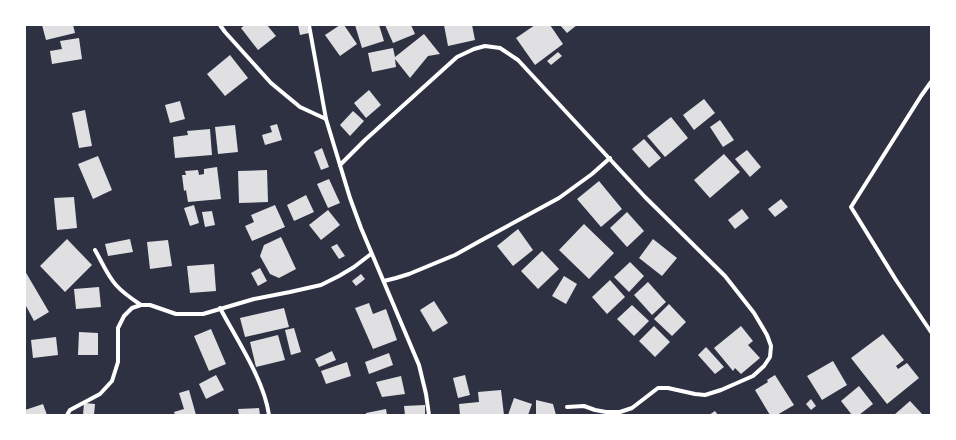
<svg xmlns="http://www.w3.org/2000/svg" width="956" height="440" font-family="'IBM Plex Sans',sans-serif">
	<rect width="100%" height="100%" fill="#2d3142"/>
	<!-- building -->
	<g fill="#e0e0e3">
		<path d="M42,25h31l2,8 -29,7z"/>
		<path d="M245,25h22l9,11 -18,14 -17,-22z"/>
		<path d="M298,25h9l2,8 -9,2z"/>
		<path d="M340,25h4l13,19 -17,12 -15,-21z"/>
		<path d="M355,25h24l5,16 -22,7z"/>
		<path d="M385,25h26l4,9 -22,9z"/>
		<path d="M444,25h28l3,15 -27,6z"/>
		<path d="M535,25h15l13,19 -28,21 -19,-27z"/>
		<path d="M560,25h17l-10,8z"/>
		<path d="M424,34l16,20 -12,2 -18,22 -15,-19 1,8 -24,5 -4,-19 25,-5 2,9z"/>
		<path d="M79,38l3,21 -30,5 -2,-13 12,-2 -2,-8z"/>
		<path d="M558,52l4,4 -11,9 -4,-4z"/>
		<path d="M230,55l18,23 -23,18 -18,-22z"/>
		<path d="M369,90l12,15 -15,13 -12,-15z"/>
		<path d="M704,99l11,14 -21,17 -11,-15z"/>
		<path d="M180,101l5,18 -15,4 -5,-18z"/>
		<path d="M85,110l7,36 -13,2 -7,-35z"/>
		<path d="M353,111l11,10 -14,15 -10,-11z"/>
		<path d="M671,117l17,21 -23,19 -18,-21z"/>
		<path d="M720,120l14,20 -11,7 -13,-20z"/>
		<path d="M277,124l5,16 -17,5 -3,-10 10,-3 -2,-6z"/>
		<path d="M235,125l3,27 -20,2 -3,-27z"/>
		<path d="M210,129l2,26 -37,3 -2,-21 15,-2 -1,-4z"/>
		<path d="M644,139l17,19 -12,10 -17,-19z"/>
		<path d="M322,148l7,19 -8,3 -7,-18z"/>
		<path d="M747,150l14,17 -11,10 -15,-18z"/>
		<path d="M724,154l16,18 -30,26 -16,-18z"/>
		<path d="M98,156l14,34 -19,9 -15,-35z"/>
		<path d="M217,167l4,32 -33,3 -2,-12 -2,1 -2,-16h4l-1,-4 13,-1 1,5 5,-1v-5z"/>
		<path d="M267,170l1,32 -29,1 -1,-32z"/>
		<path d="M329,179l11,24 -12,5 -11,-24z"/>
		<path d="M599,181l23,28 -21,18 -24,-28z"/>
		<path d="M306,195l8,17 -20,9 -7,-16z"/>
		<path d="M74,197l3,31 -20,2 -3,-32z"/>
		<path d="M781,199l7,8 -13,10 -7,-8z"/>
		<path d="M194,205l5,18 -9,3 -6,-18z"/>
		<path d="M275,205l10,22 -33,14 -7,-15 9,-4 -3,-7z"/>
		<path d="M742,209l7,9 -14,11 -7,-9z"/>
		<path d="M328,210l12,15 -19,15 -12,-15z"/>
		<path d="M212,211l3,14 -10,2 -3,-15z"/>
		<path d="M627,212l17,19 -17,16 -17,-19z"/>
		<path d="M584,224l30,29 -25,26 -30,-29z"/>
		<path d="M518,229l15,21 -20,16 -16,-20z"/>
		<path d="M281,237l15,32 -17,9 -9,-4 -10,-18 4,-11z"/>
		<path d="M67,239l25,26 -27,27 -25,-26z"/>
		<path d="M130,239l3,13 -25,4 -3,-12z"/>
		<path d="M653,239l24,19 -15,18 -23,-18z"/>
		<path d="M168,240l4,26 -22,3 -3,-27z"/>
		<path d="M337,244l8,12 -6,3 -8,-12z"/>
		<path d="M542,251l17,18 -21,20 -17,-18z"/>
		<path d="M630,262l14,14 -15,16 -15,-15z"/>
		<path d="M214,264l2,27 -26,2 -3,-27z"/>
		<path d="M260,268l7,13 -9,5 -7,-13z"/>
		<path d="M25,271l24,41 -15,9 -9,-17z"/>
		<path d="M361,274l4,5 -9,7 -4,-5z"/>
		<path d="M564,276l13,8 -11,20 -14,-8z"/>
		<path d="M610,280l15,17 -18,17 -15,-17z"/>
		<path d="M648,282l18,20 -14,13 -18,-20z"/>
		<path d="M99,287l2,20 -25,2 -2,-20z"/>
		<path d="M434,301l14,22 -15,9 -13,-22z"/>
		<path d="M369,303l4,11 13,-5 11,31 -24,9 -18,-41z"/>
		<path d="M669,304l17,18 -14,14 -18,-17z"/>
		<path d="M632,305l17,16 -15,15 -17,-17z"/>
		<path d="M284,308l5,19 -44,10 -5,-19z"/>
		<path d="M654,326l16,16 -15,15 -16,-16z"/>
		<path d="M741,326l12,15 -5,4 12,13 -19,16 -6,-6 -2,3 -19,-23z"/>
		<path d="M294,328l7,24 -10,3 -6,-25z"/>
		<path d="M211,329l15,35 -17,7 -15,-35z"/>
		<path d="M79,332l19,1v22h-20z"/>
		<path d="M883,334l21,26 -8,6 2,3 9,-6 12,15 -32,26 -36,-46z"/>
		<path d="M278,335l7,25 -29,7 -6,-25z"/>
		<path d="M56,337l2,18 -25,3 -2,-18z"/>
		<path d="M706,347l18,20 -9,7 -17,-19z"/>
		<path d="M332,351l4,9 -17,7 -4,-8z"/>
		<path d="M389,353l4,12 -24,9 -4,-12z"/>
		<path d="M833,361l14,24 -25,15 -15,-24z"/>
		<path d="M347,362l4,14 -25,8 -5,-13z"/>
		<path d="M216,375l8,15 -18,9 -7,-15z"/>
		<path d="M465,375l5,20 -12,3 -5,-20z"/>
		<path d="M775,375l19,30 -17,10h-7l-15,-25 13,-8 -1,-2z"/>
		<path d="M401,376l4,18 -23,3 -6,-15z"/>
		<path d="M859,386l14,18 -14,11h-7l-11,-14z"/>
		<path d="M189,390l7,25h-21l-1,-3 10,-3 -5,-16z"/>
		<path d="M501,390l3,25h-44l-1,-11 20,-2 -1,-10z"/>
		<path d="M514,398l18,6 -4,11h-20z"/>
		<path d="M811,399l5,7 -5,4 -5,-6z"/>
		<path d="M536,400l17,4 3,11h-20z"/>
		<path d="M910,401l13,14h-29z"/>
		<path d="M84,403l11,1 -1,11h-11z"/>
		<path d="M43,404l4,11h-22v-5z"/>
		<path d="M425,405v10h-20l-1,-9z"/>
		<path d="M259,408l1,7h-21l-1,-6z"/>
		<path d="M386,409l1,6h-21v-2z"/>
		<path d="M715,411l3,4h-9z"/>
	</g>
	<g fill="none" stroke-linecap="round" stroke-linejoin="round">
		<!-- minor -->
		<g stroke="#fff" stroke-width="4">
			<path d="M220,25l5,7 46,51 29,24 26,12"/>
			<path d="M309,25l17,94 24,79 11,30 58,137 7,29 3,21"/>
			<path d="M931,82l-10,14 -70,111 45,73 35,52"/>
			<path d="M340,165l25,-25 92,-83 17,-8 11,-3 15,2 18,12 127,137 80,79 29,37 13,22 4,11 -1,11 -6,9 -11,10 -32,14 -16,5 -10,-1 -27,-6h-10l-26,20 -12,4h-14l-11,-2 -11,-4 -17,1"/>
			<path d="M95,250c7,12 12,25 21,35 7,8 16,14 25,20"/>
			<path d="M384,281l12,-3 13,-4 46,-19 25,-14 79,-43 33,-24 18,-16"/>
			<path d="M220,308c17,32 44,72 49,107"/>
			<path d="M67,415l3,-5 30,-16 12,-13 6,-19v-34l6,-12 8,-8 9,-3h9l26,9h27l51,-15 36,-7 31,-7 18,-9 15,-9 17,-13"/>
		</g>
	</g>
	<!-- border -->
	<rect width="956" height="440" fill="none" stroke="#ffffff" stroke-width="52"/>
</svg>
